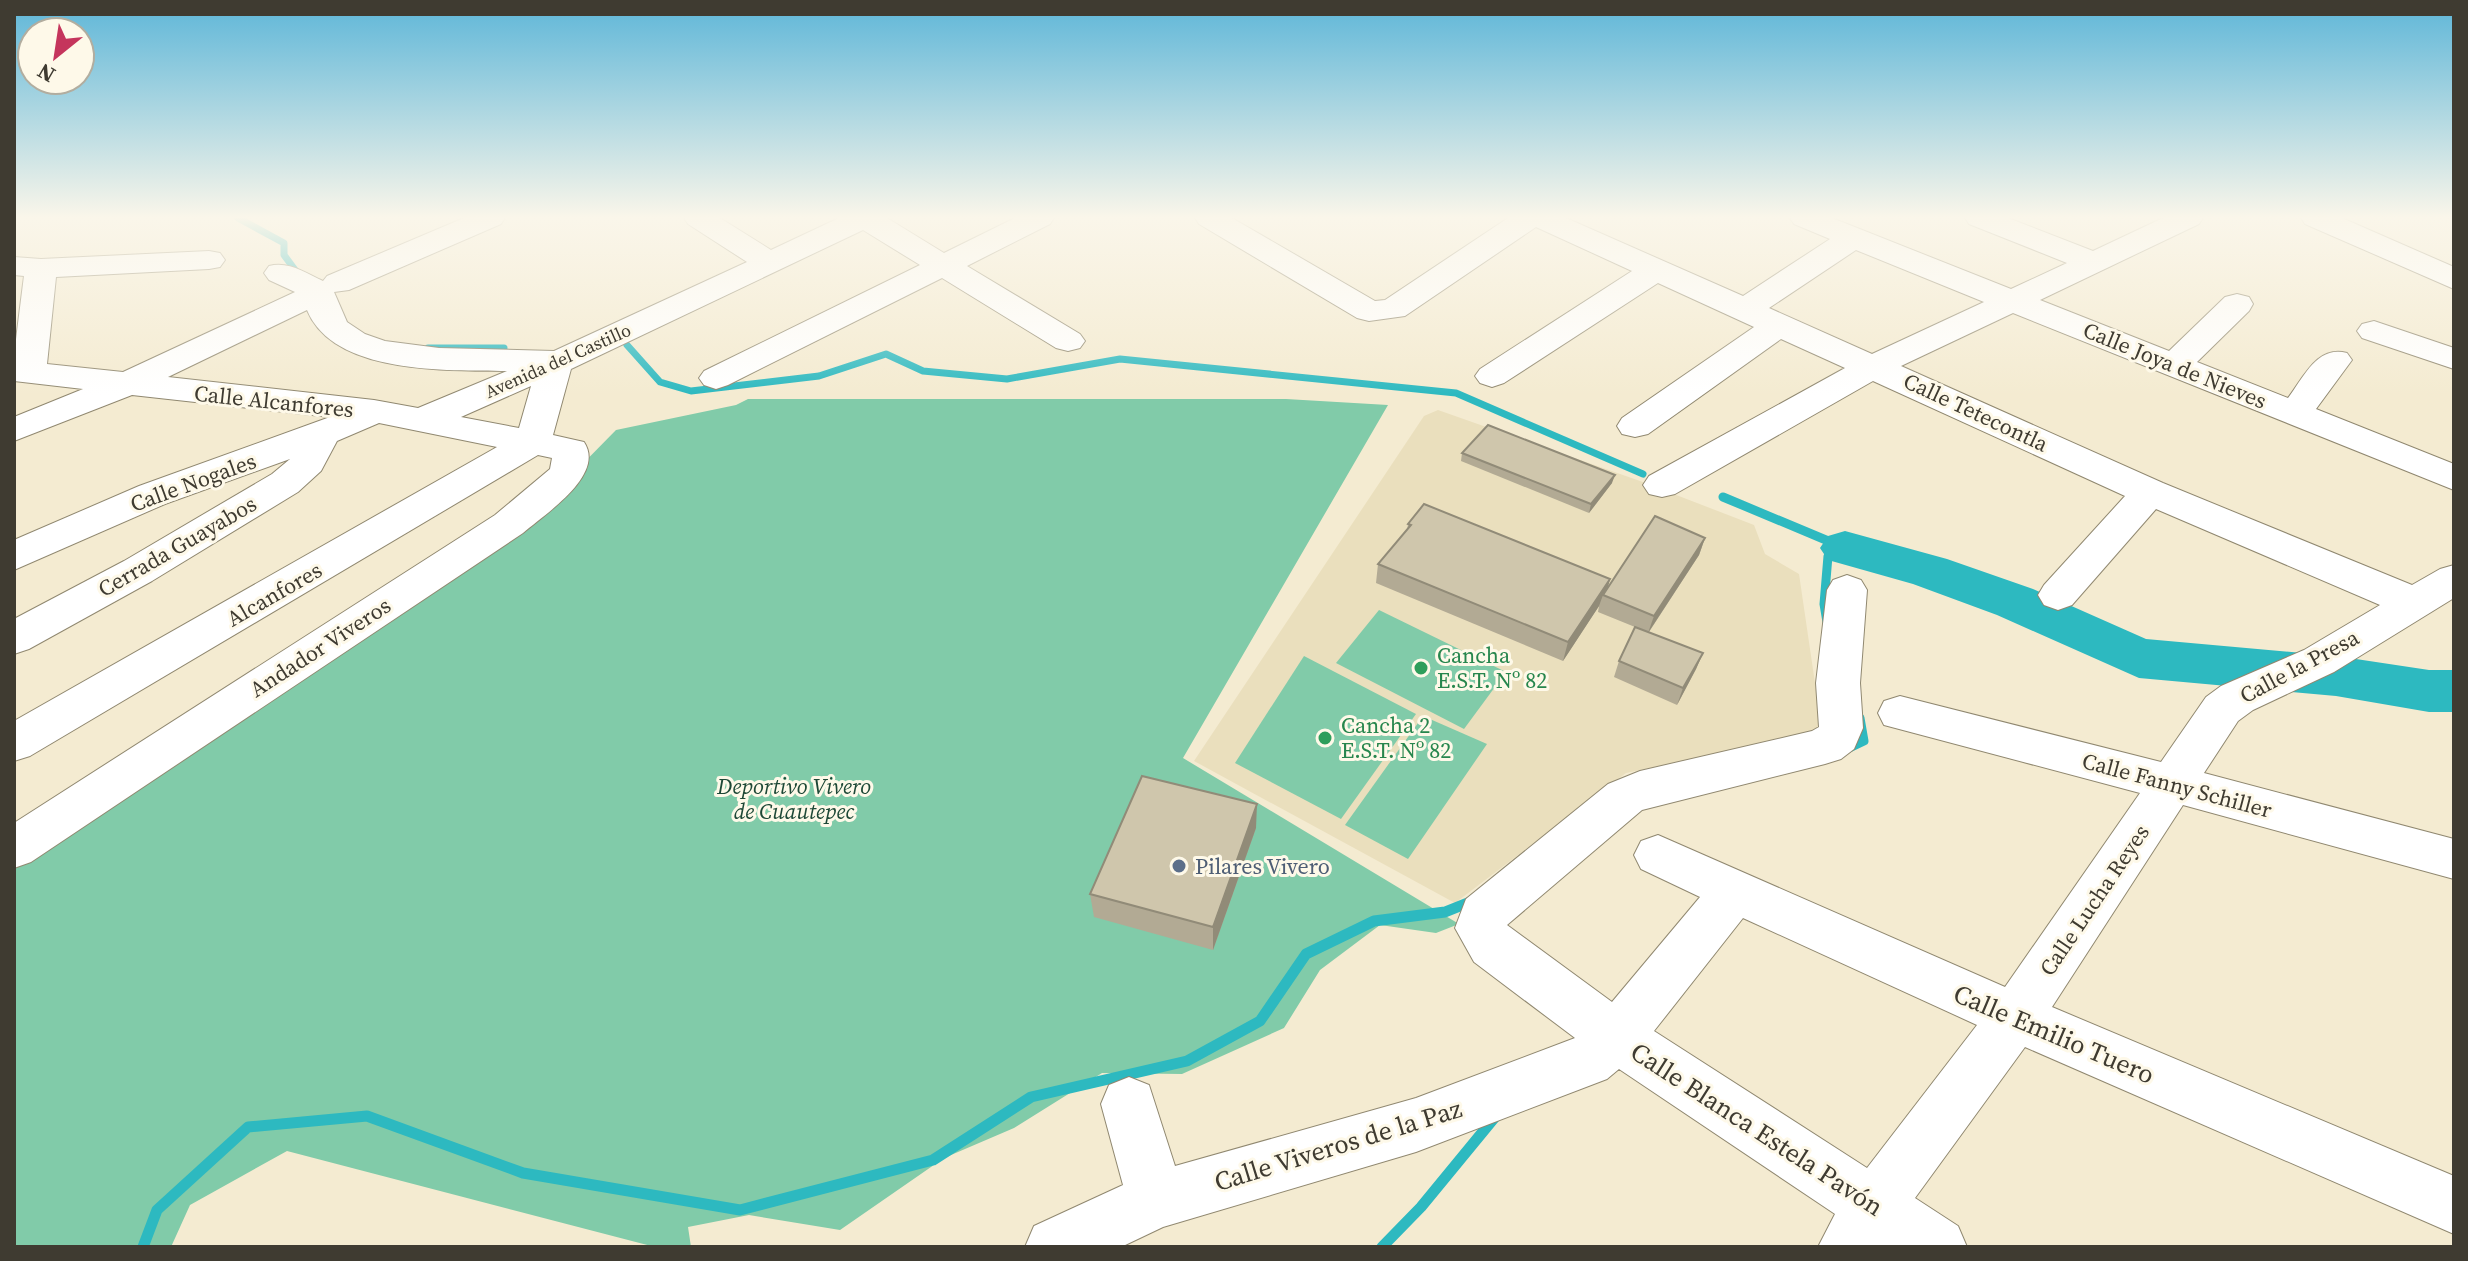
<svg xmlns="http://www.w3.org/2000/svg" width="2468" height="1261" font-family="'Source Serif 4',serif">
	<rect width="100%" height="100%" fill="#f4ebd1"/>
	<!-- built -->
	<path fill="#eadfbd" d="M1438,410l202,71 114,44 11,29 34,20 23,157 -196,42 -171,130 -261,-142 230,-345z"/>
	<!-- green -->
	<g fill="#81cba9">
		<path d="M748,399h538l102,6 -205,353 276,166 -23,9 -56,-8 -60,45 -36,58 -102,46 -80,-1 -88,55 -70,30 -104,72 -91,-15 -61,12 3,20h-36l-368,-96 -97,54 -19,42h-157v-389l545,-370 57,-58 120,-25z"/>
		<path d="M1379,610l127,62 -42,57 -128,-66z"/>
		<path d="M1304,656l112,58 -75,105 -106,-56z"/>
		<path d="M1423,716l64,28 -79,115 -63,-34z"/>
	</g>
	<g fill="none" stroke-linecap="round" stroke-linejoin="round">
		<!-- stream-far2 -->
		<g stroke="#2db9c0" stroke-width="7">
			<path d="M238,218l46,25v12l14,19"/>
			<path d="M627,345l33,37 31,9 128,-15 67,-22 37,17 84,8 113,-20 336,34 187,81"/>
			<path d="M428,348h76"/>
		</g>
		<!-- stream-far1 -->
		<g stroke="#2db9c0" stroke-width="9">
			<path d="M1723,497l122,51"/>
			<path d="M1827,622l-3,-18 4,-48 17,-8"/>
			<path d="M1845,750l19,-9 -4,-23"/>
		</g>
		<!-- stream -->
		<g stroke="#2db9c0" stroke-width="11">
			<path d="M143,1247l14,-37 91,-83 119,-11 156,57 217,37 193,-50 98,-63 156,-36 73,-40 46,-67 68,-33 71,-9 30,-12"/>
			<path d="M1382,1247l39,-40 74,-90"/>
		</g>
		<!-- river -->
		<path fill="#2db9c0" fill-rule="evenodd" d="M1845,531l102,28 86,30 113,50 190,17 93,14h25v42h-25l-93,-16 -197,-18 -142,-63 -84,-31 -85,-24 -8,-12 8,-12z"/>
		<!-- minor casing -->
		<g stroke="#908870" stroke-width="2">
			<g id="minor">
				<path d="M464,218h41l-4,6 -152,66 -15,2 13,30 18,12 20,7 54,7 115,3 193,-89 -59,-38 -4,-6h36l51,32 68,-32h48l57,35 71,-35h39l-4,6 -83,42 113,68 5,7 -5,7 -12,3 -12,-3 -114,-70 -214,107 -12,4 -12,-4 -5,-7 5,-7 216,-106 -57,-35 -292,139 -18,66 31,7c22,33 -39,72 -61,91l-492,329 -17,6v-45l481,-308 55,-46 2,-11 -14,-3 -508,301 -16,5v-40l483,-274 -118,-24 -42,18 -16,30 -23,21 -146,89 -123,68 -15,5v-35l110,-58 148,-87 18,-15 -125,45 -151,66v-30l125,-54 191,-69 -198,-22 -118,46v-24l69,-28 -69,-8v-26l10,-79 -10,-1v-18l27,2 168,-8 11,2 5,7 -5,7 -11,2 -153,8 -9,87 76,8 172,-80 -26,-12 -5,-7 5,-7c20,-5 36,7 54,15l4,-5zM307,310c27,65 140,60 200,61l-89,37 -44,-8 -206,-23zM531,386l-12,42 -58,-11z"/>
				<path d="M1195,218h37l143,83 10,-1 123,-82h58l177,78 87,-57 -36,-15 -4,-6h42l179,71 56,-26 -98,-39 -4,-6h43l85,33 70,-33h40l-4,6 -159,76 129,51 56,-54 12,-3 12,3 4,7 -4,7 -52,51 91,36c16,-21 29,-53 59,-45l5,7 -36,49 138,55v26l-441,-177 -112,53 262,117 249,102 28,-16 14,-4v33l-120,74 -81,38 -15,11 -34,52 250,66v40l-271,-74 -131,202 402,169v58l-429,-187 -110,151 43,28 9,21h-149l17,-33 -216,-145 -12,10 -191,73 -253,75 -42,20h-96l9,-21 89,-41 -22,-81 8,-19 20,-8 20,8 26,81 241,-68 159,-60 -101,-76 -19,-34 11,-29 142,-115 32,-13 172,-40 7,-4 -3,-44 11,-93 6,-10 14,-5 14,5 6,10 -7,93 3,45 -9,21 -13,10 -16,5 -183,46 -135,115 105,77 88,-105 -59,-28 -7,-14 7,-14 17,-6 347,152 135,-194 -256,-68 -6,-12 6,-12 16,-5 261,66 45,-65 15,-11 83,-36 76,-45 -224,-96 -84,96 -14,5 -14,-5 -6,-10 6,-10 81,-89 -252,-115 -198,113 -13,3 -13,-3 -6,-9 6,-9 196,-108 -64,-29 -133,95 -13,3 -13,-3 -5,-8 5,-8 132,-91 -96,-44 -154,100 -12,4 -12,-4 -5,-7 5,-7 152,-98 -96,-44 -131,89 -36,5 -12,-3 -158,-94zM1856,250l128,52 -112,52 -103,-46zM1743,918l234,107 -110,143 -213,-137z"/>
				<path d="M2301,218h41l112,49v22l-149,-65z"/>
				<path d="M2374,321l80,27v21l-92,-31 -5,-7 5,-7z"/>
			</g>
		</g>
		<!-- minor -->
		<use href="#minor" fill="#fff" fill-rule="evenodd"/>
	</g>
	<!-- wall -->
	<g fill="#b2aa94">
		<path d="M1462,453l150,30 -23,30 -128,-52z"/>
		<path d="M1408,524l200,62 97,-48 -6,17 -50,77 54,21 -7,16 -19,36 -63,-28 5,-16 16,-34 -37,-15 1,-6 -36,55 -187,-78 2,-19 29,-33z"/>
		<path d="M1256,828l-43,122 -119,-33 -4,-23z"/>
	</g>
	<!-- shaded-wall -->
	<g fill="#918b78">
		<path d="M1615,475l-3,8 -23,30 2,-9z"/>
		<path d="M1705,538l-6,17 -51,78 6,-17z"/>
		<path d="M1610,579l-4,17 -3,-1 -4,11 -36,55 5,-19z"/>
		<path d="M1703,653l-7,16 -19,36 6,-17z"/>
		<path d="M1257,804l-1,24 -43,122v-23z"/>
	</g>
	<!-- building -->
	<g fill="#cfc6ac" stroke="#918b78" stroke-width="2">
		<path d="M1488,425l127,50 -24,29 -129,-51z"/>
		<path d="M1424,504l186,75 -42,63 -190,-78 33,-39 -3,-1z"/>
		<path d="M1655,516l50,22 -51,78 -51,-21z"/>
		<path d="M1635,627l68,26 -20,35 -64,-27z"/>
		<path d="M1142,776l115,28 -44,123 -123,-33z"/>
	</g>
	<!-- sky -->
	<linearGradient id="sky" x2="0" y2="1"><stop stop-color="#5db6d8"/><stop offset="0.55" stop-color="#faf6ea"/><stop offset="1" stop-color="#faf6ea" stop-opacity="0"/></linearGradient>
	<rect width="2468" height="395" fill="url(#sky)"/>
	<!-- markers -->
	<g fill="#2e9e5b" stroke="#fef9e9" stroke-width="3">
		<circle cx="1421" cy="668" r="8"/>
		<circle cx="1325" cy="738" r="8"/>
	</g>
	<circle fill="#5c6f8a" stroke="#fef9e9" stroke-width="3" cx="1179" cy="866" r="8"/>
	<g text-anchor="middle" stroke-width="6" stroke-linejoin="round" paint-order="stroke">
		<!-- far-street labels -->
		<g font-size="18" fill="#3f3b31" stroke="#fef9e9">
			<text transform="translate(558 361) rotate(-24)" y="6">Avenida del Castillo</text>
		</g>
		<!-- street labels -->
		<g font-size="22" fill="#3f3b31" stroke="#fef9e9">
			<text transform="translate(2175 365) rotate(22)" y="8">Calle Joya de Nieves</text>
			<text transform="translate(274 401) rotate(6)" y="8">Calle Alcanfores</text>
			<text transform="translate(1976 412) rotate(25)" y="8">Calle Tetecontla</text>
			<text transform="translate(193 482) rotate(-20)" y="8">Calle Nogales</text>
			<text transform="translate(177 546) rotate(-30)" y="8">Cerrada Guayabos</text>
			<text transform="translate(274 594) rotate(-30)" y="8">Alcanfores</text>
			<text transform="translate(320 647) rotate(-33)" y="8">Andador Viveros</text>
			<text transform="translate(2299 666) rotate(-28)" y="8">Calle la Presa</text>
			<text transform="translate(2177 785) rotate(15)" y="8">Calle Fanny Schiller</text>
			<text transform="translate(2094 900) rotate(-56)" y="8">Calle Lucha Reyes</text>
		</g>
		<!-- leisure labels -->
		<g font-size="22" fill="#27864d" stroke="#fef9e9" text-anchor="start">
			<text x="1437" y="663">Cancha<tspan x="1437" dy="25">E.S.T. Nº 82</tspan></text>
			<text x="1341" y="733">Cancha 2<tspan x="1341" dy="25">E.S.T. Nº 82</tspan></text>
		</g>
		<!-- park labels -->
		<g font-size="22" font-style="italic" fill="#1d4836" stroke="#fef9e9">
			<text x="794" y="794">Deportivo Vivero<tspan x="794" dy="25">de Cuautepec</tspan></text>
		</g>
		<!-- service labels -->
		<g font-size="22" fill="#4e5e75" stroke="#fef9e9" text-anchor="start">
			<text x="1195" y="874">Pilares Vivero</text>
		</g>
		<!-- near-street labels -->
		<g font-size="26" fill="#3f3b31" stroke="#fef9e9">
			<text transform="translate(2054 1034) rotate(23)" y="9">Calle Emilio Tuero</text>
			<text transform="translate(1757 1129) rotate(33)" y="9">Calle Blanca Estela Pavón</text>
			<text transform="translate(1338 1145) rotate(-17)" y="9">Calle Viveros de la Paz</text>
		</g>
	</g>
	<!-- border -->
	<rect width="2468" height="1261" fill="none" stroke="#3f3b31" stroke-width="32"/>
	<!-- north arrow -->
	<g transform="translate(56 56) rotate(210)"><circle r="38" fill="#fef9e9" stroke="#b2ad9f" stroke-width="2"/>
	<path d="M0-6L14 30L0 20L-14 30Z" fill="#c5355c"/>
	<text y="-12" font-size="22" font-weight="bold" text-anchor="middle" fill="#3f3b31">N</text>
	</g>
</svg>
